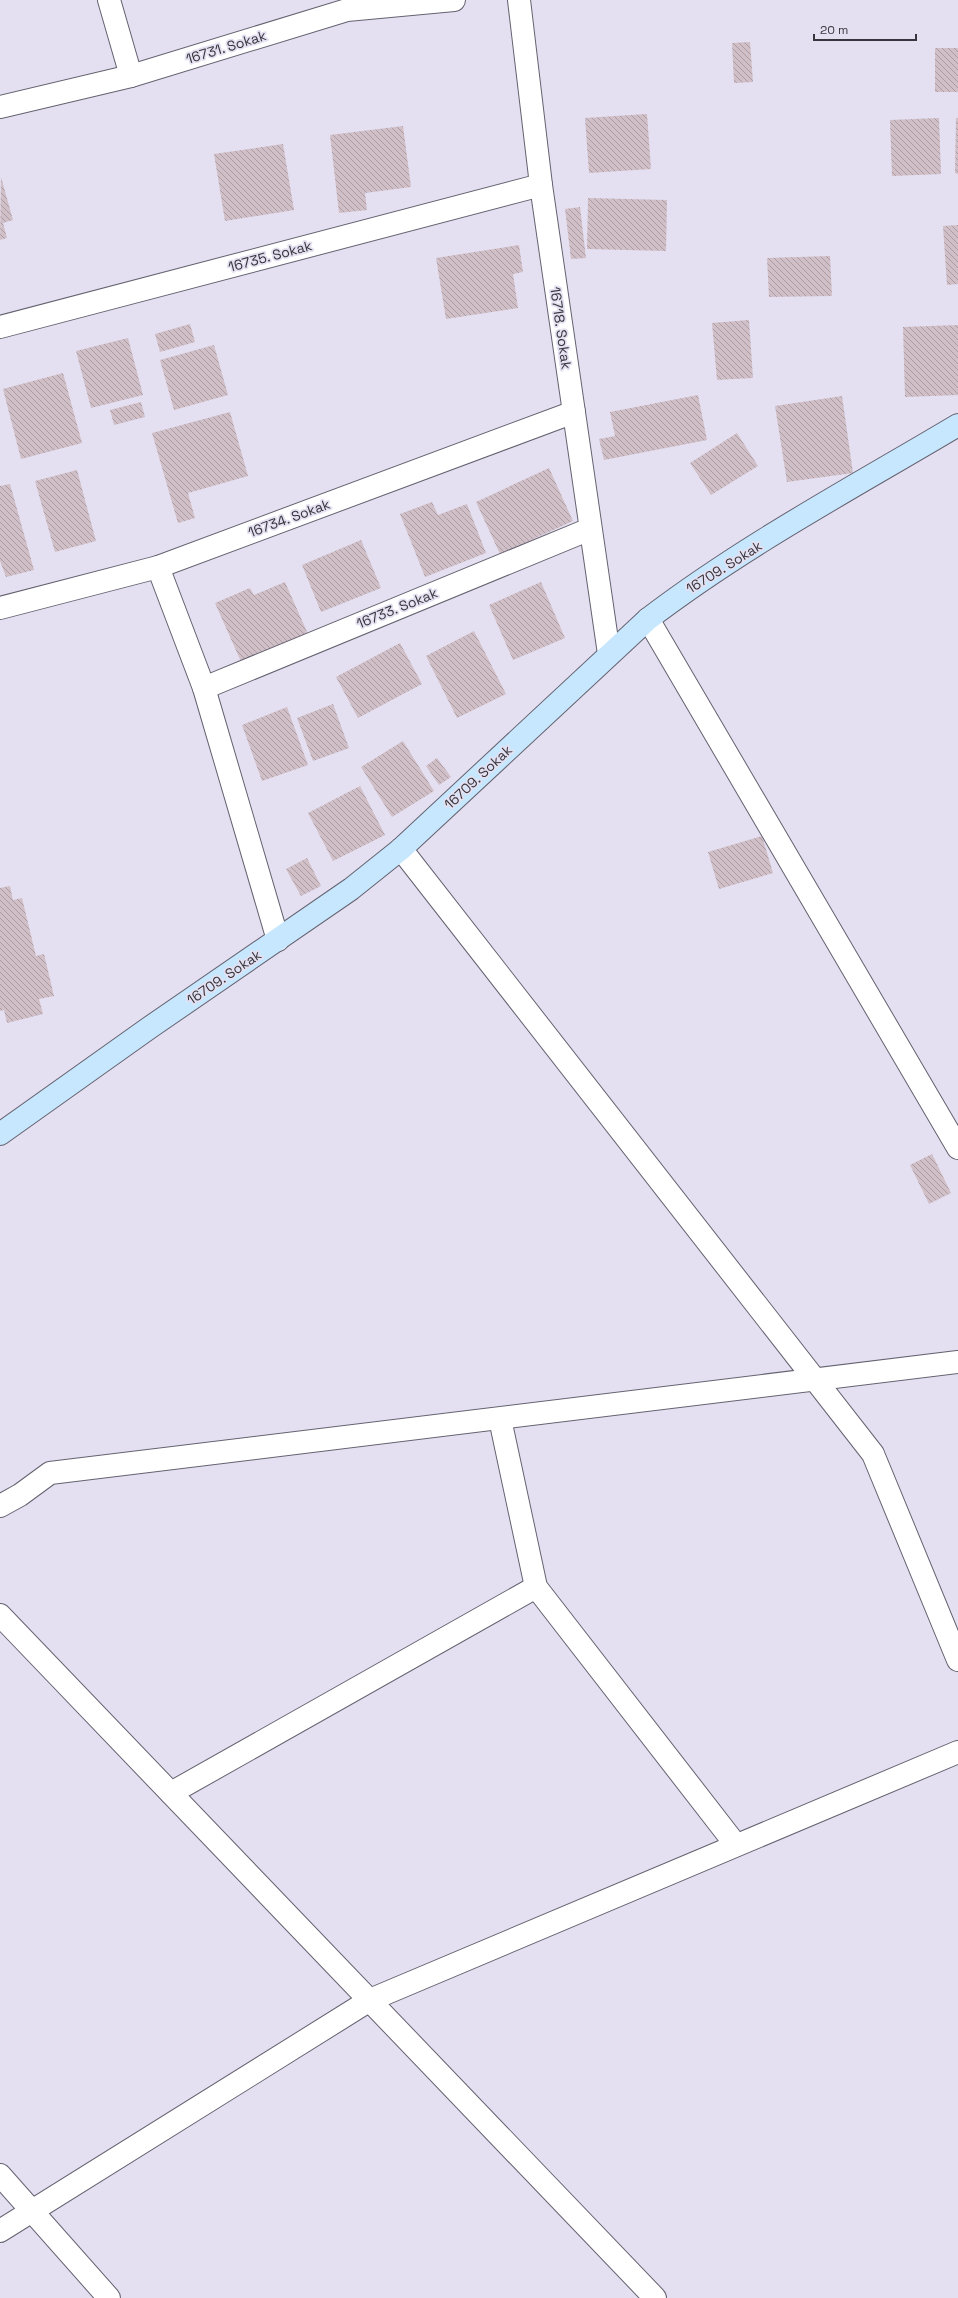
<svg xmlns="http://www.w3.org/2000/svg" width="958" height="2298" font-family="'Space Grotesk',sans-serif">
	<defs>
		<pattern id="building-back-hatch" width="6" height="6" patternUnits="userSpaceOnUse"><rect width="6" height="6" fill="#d1bfc7"/><path d="M-1 5l2 2M0 0l6 6M5-1l2 2" fill="none" stroke="#aa9ca3"/></pattern>
	</defs>
	<rect width="100%" height="100%" fill="#e4e0f1"/>
	<!-- building -->
	<g fill="url(#building-back-hatch)">
		<path d="M750,42l3,40 -19,1 -2,-40z"/>
		<rect x="935" y="48" width="23" height="44"/>
		<path d="M647,114l4,55 -62,4 -4,-55z"/>
		<path d="M939,118l2,56 -49,2 -2,-56z"/>
		<path d="M956,118h2v56l-3,-1z"/>
		<path d="M403,126l8,61 -46,6 2,17 -28,3 -9,-78z"/>
		<path d="M283,144l11,66 -69,11 -11,-67z"/>
		<path d="M1,177l12,43 -10,3 4,15 -7,2z"/>
		<path d="M588,198l79,2 -1,51 -79,-2z"/>
		<path d="M580,207l6,51 -15,1 -6,-50z"/>
		<path d="M958,225v59l-11,1 -4,-59z"/>
		<path d="M519,245l4,27 -10,2 5,34 -72,11 -10,-61z"/>
		<path d="M830,256l2,40 -63,1 -2,-39z"/>
		<path d="M749,320l4,58 -36,2 -5,-57z"/>
		<path d="M190,324l5,18 -35,10 -5,-18z"/>
		<path d="M958,325v70l-53,2 -2,-70z"/>
		<path d="M128,338l15,57 -52,13 -15,-57z"/>
		<path d="M214,345l14,50 -54,15 -14,-50z"/>
		<path d="M63,373l19,70 -61,16 -18,-70z"/>
		<path d="M698,395l9,45 -103,20 -5,-21 16,-3 -5,-24z"/>
		<path d="M842,396l11,77 -66,9 -12,-76z"/>
		<path d="M141,402l4,15 -31,8 -4,-15z"/>
		<path d="M230,412l18,64 -60,17 7,25 -17,5 -26,-90z"/>
		<path d="M737,433l21,33 -47,29 -21,-32z"/>
		<path d="M549,468l24,53 -73,33 -24,-52z"/>
		<path d="M77,470l19,71 -41,11 -20,-71z"/>
		<path d="M10,484l24,86 -28,7 -6,-16v-75z"/>
		<path d="M432,502l6,13 29,-11 19,49 -61,24 -25,-63z"/>
		<path d="M361,540l20,48 -60,24 -19,-47z"/>
		<path d="M285,582l23,52 -66,30 -27,-61 35,-15 4,7z"/>
		<path d="M541,582l24,56 -52,22 -24,-55z"/>
		<path d="M474,631l32,63 -49,24 -31,-62z"/>
		<path d="M400,643l22,41 -64,34 -22,-41z"/>
		<path d="M333,704l16,44 -36,13 -16,-43z"/>
		<path d="M287,707l21,58 -46,16 -20,-56z"/>
		<path d="M403,741l31,50 -42,26 -31,-50z"/>
		<path d="M437,758l14,19 -12,8 -13,-19z"/>
		<path d="M360,786l25,49 -52,26 -25,-48z"/>
		<path d="M762,836l11,37 -54,16 -11,-37z"/>
		<path d="M307,858l14,28 -20,10 -15,-27z"/>
		<path d="M10,886l3,14 9,-2 14,58 8,-2 10,42 -15,3 4,15 -36,9 -3,-13 -4,1v-123z"/>
		<path d="M932,1154l19,39 -22,11 -19,-39z"/>
	</g>
	<g fill="none" stroke-linecap="round" stroke-linejoin="round">
		<!-- street casing -->
		<g stroke="#656270" stroke-width="24">
			<g id="street">
				<path d="M109,0l22,76"/>
				<path d="M519,0l22,185 68,469"/>
				<path d="M0,107l131,-31 216,-66 107,-10"/>
				<path d="M0,327l541,-142"/>
				<path d="M158,567l46,121 74,252"/>
				<path d="M0,608l158,-41 416,-155"/>
				<path d="M648,619l310,529"/>
				<path d="M204,688l386,-159"/>
				<path d="M401,849l472,605 85,206"/>
				<path d="M500,1419l36,168 200,258"/>
				<path d="M0,1506l20,-11 30,-22 908,-111"/>
				<path d="M0,1615l655,683"/>
				<path d="M171,1793l365,-206"/>
				<path d="M0,2175l109,123"/>
				<path d="M0,2231l370,-231 588,-248"/>
			</g>
		</g>
		<!-- secondary casing -->
		<g stroke="#656270" stroke-width="24">
			<path id="secondary" d="M0,1134l149,-106 202,-139 50,-40 247,-230c97,-74 206,-132 310,-194"/>
		</g>
		<!-- street -->
		<use href="#street" stroke="#fff" stroke-width="22"/>
		<!-- secondary -->
		<use href="#secondary" stroke="#c6e7fe" stroke-width="22"/>
	</g>
	<g text-anchor="middle" stroke-width="3.5" stroke-linejoin="round" paint-order="stroke">
		<!-- street labels -->
		<g font-size="14" fill="#37363c" stroke="#e4e0f1">
			<text transform="translate(226 47) rotate(-17)" y="5">16731. Sokak</text>
			<text transform="translate(270 256) rotate(-15)" y="5">16735. Sokak</text>
			<text transform="translate(561 328) rotate(82)" y="5">16718. Sokak</text>
			<text transform="translate(289 518) rotate(-20)" y="5">16734. Sokak</text>
			<text transform="translate(724 567) rotate(-32)" y="5">16709. Sokak</text>
			<text transform="translate(397 608) rotate(-22)" y="5">16733. Sokak</text>
			<text transform="translate(478 777) rotate(-43)" y="5">16709. Sokak</text>
			<text transform="translate(224 977) rotate(-34)" y="5">16709. Sokak</text>
		</g>
	</g>
	<!-- scale -->
	<path d="M814 34v6h102v-6" fill="none" stroke="#37363c" stroke-width="2"/>
	<text x="820" y="34" font-size="12" fill="#37363c" stroke="#e4e0f1" stroke-width="3" paint-order="stroke">20 m</text>
</svg>
